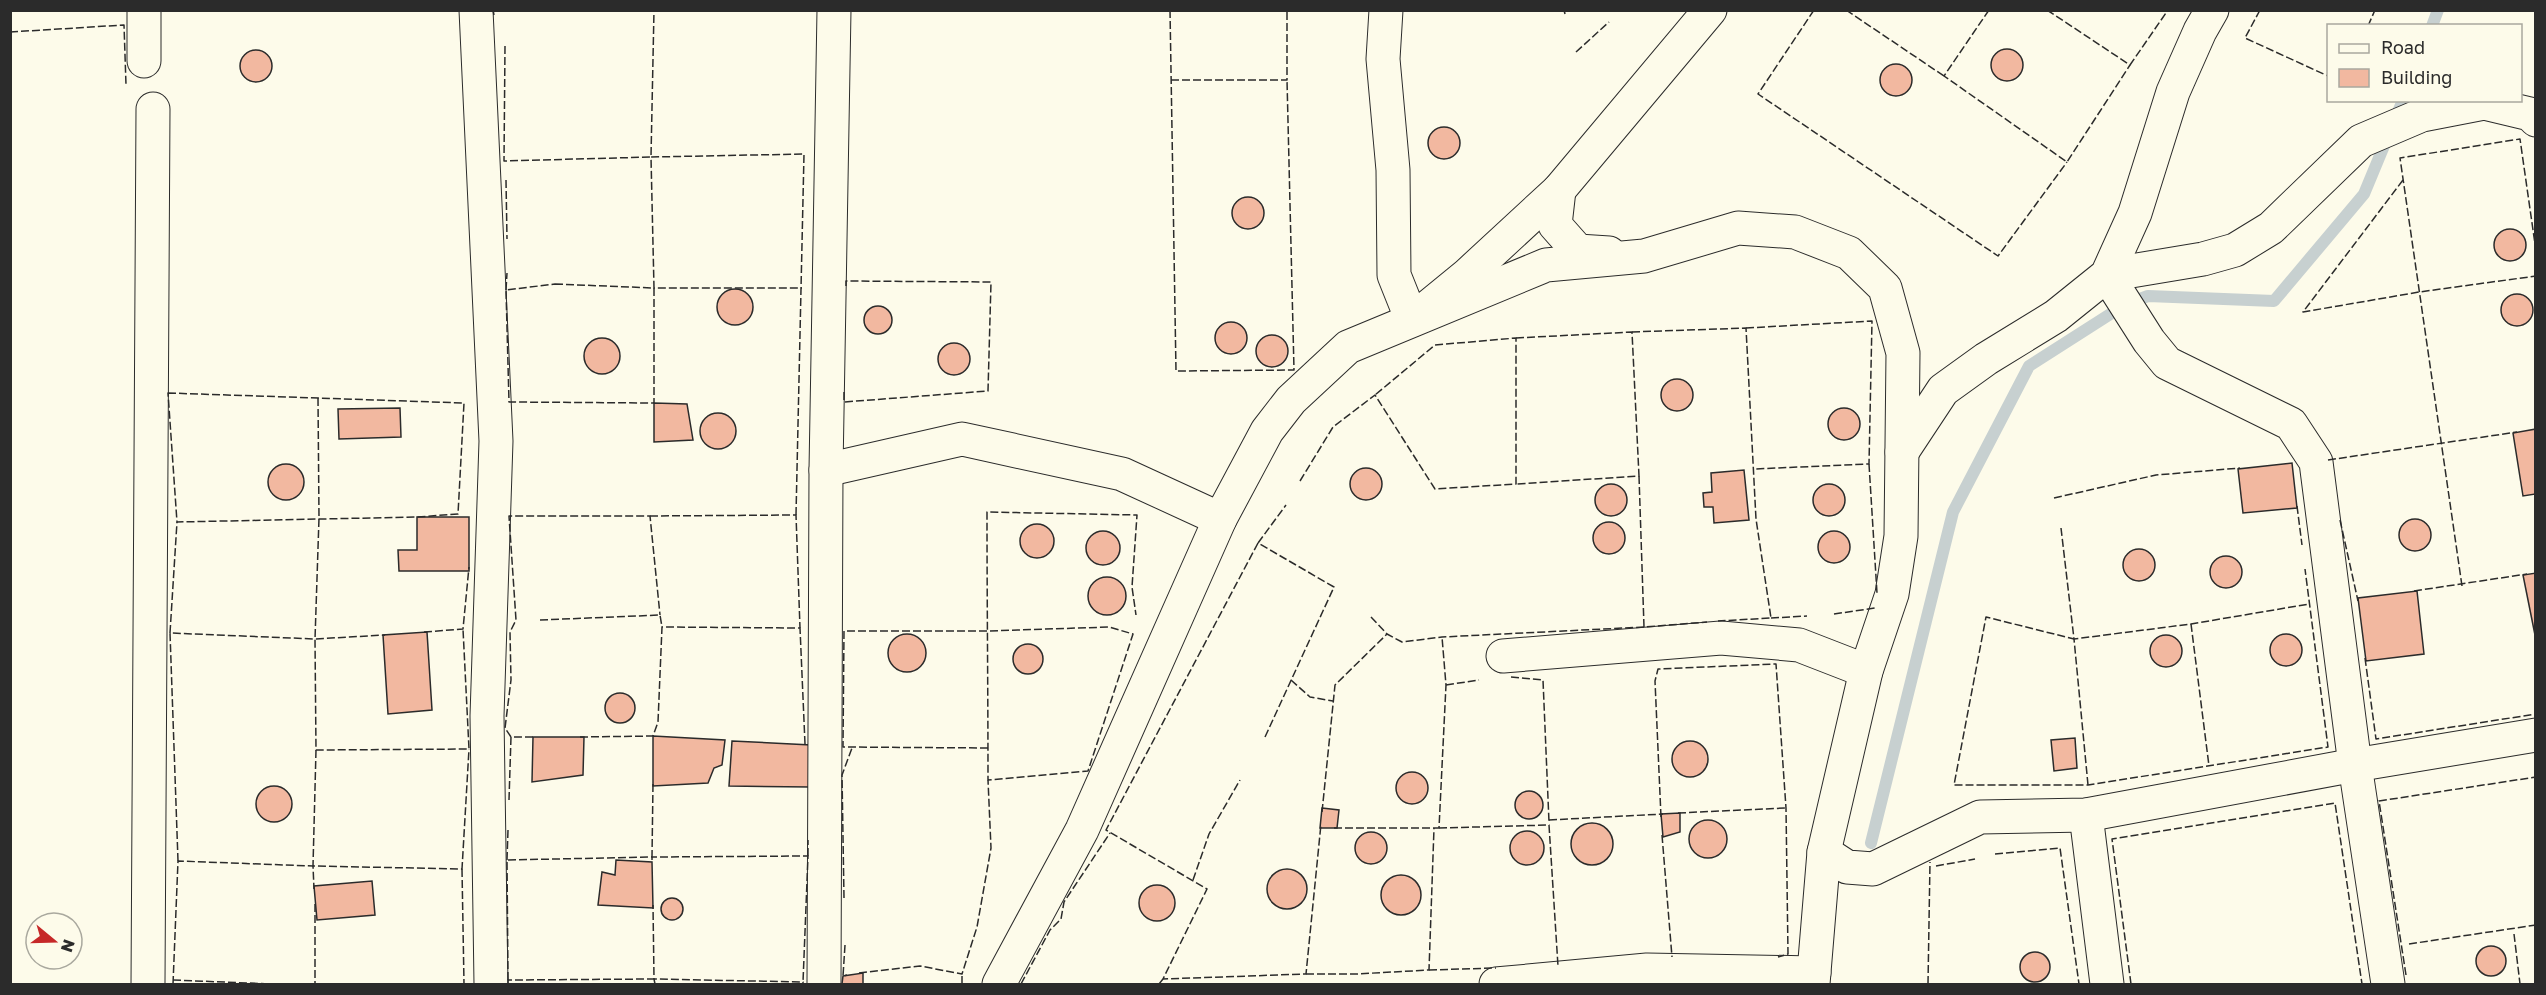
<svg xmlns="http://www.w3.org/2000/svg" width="2546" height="995" font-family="'Golos Text',sans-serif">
	<rect width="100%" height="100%" fill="#fdfbea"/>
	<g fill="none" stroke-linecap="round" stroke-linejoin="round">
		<!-- stream -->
		<g stroke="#c7d0d0" stroke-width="12">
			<path d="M2432,26l6,-16"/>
			<path d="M1871,843l82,-331 76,-146 97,-62 22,-8 126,5 90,-107 39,-94"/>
		</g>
	</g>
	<!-- building -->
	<g fill="#f2b8a0" stroke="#2b2b2b" stroke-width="1.5">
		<circle cx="2007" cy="65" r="16"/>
		<circle cx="256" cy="66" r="16"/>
		<circle cx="1896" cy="80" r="16"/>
		<circle cx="1444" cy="143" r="16"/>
		<circle cx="1248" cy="213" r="16"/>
		<circle cx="2510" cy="245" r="16"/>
		<circle cx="735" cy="307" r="18"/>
		<circle cx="2517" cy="310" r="16"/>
		<circle cx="878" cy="320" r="14"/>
		<circle cx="1231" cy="338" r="16"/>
		<circle cx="1272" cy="351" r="16"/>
		<circle cx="602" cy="356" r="18"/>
		<circle cx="954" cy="359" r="16"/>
		<circle cx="1677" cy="395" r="16"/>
		<path d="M654,403l33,1 6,36 -39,2z"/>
		<circle cx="1844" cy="424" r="16"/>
		<path d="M400,408l1,29 -62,2 -1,-30z"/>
		<circle cx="718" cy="431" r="18"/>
		<path d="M2536,429v71l-1,-6 -12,2 -10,-63z"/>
		<path d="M2292,463l5,45 -54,5 -5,-44z"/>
		<circle cx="286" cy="482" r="18"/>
		<circle cx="1366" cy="484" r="16"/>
		<path d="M1744,470l5,50 -35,3 -1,-16h-9l-1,-14 9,-1 -1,-19z"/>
		<circle cx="1611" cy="500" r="16"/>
		<circle cx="1829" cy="500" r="16"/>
		<path d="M417,517h52v54h-70l-1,-21h19z"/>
		<circle cx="2415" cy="535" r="16"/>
		<circle cx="1609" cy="538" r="16"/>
		<circle cx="1037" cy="541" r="17"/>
		<circle cx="1834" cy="547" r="16"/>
		<circle cx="1103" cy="548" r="17"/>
		<circle cx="2139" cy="565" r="16"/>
		<circle cx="2226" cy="572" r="16"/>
		<path d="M2536,573v67l-13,-65z"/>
		<circle cx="1107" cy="596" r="19"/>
		<path d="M2417,591l7,63 -58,7 -8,-63z"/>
		<path d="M427,632l5,78 -44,4 -5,-79z"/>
		<circle cx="2286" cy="650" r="16"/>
		<circle cx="907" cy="653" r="19"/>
		<circle cx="2166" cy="651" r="16"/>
		<circle cx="1028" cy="659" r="15"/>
		<circle cx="620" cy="708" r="15"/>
		<path d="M653,736l72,4 -3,25 -8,3 -6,15 -55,3z"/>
		<path d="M533,737h51l-1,38 -51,7z"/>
		<path d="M2075,738l2,30 -23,3 -3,-31z"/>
		<circle cx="1690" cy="759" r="18"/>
		<path d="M732,741l79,4 -1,42 -81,-1z"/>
		<circle cx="1412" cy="788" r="16"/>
		<circle cx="274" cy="804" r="18"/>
		<circle cx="1529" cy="805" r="14"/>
		<path d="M1322,808l17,2 -2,18h-17z"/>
		<path d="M1680,813v19l-17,5 -2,-23z"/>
		<circle cx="1708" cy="839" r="19"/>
		<circle cx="1592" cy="844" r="21"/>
		<circle cx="1527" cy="848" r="17"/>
		<circle cx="1371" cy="848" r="16"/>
		<path d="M616,860l36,2 1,46 -55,-3 4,-33 13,3z"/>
		<circle cx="1287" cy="889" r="20"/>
		<circle cx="1401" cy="895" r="20"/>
		<path d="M372,881l3,34 -58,5 -3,-34z"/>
		<circle cx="1157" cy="903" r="18"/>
		<circle cx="672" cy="909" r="11"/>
		<circle cx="2491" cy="961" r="15"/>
		<circle cx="2035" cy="967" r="15"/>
		<path d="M863,973v11h-21l1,-8z"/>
	</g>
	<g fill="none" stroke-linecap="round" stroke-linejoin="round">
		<!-- minor casing -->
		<g stroke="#2b2b2b" stroke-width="35">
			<g id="minor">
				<path d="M144,10v51"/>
				<path d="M476,10l20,431 -9,275 4,268"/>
				<path d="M1386,10l-3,49 10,111 1,105 18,45 55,-45 92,-85 151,-180"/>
				<path d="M1559,190l-4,35 23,26 31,2"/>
				<path d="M1902,452l41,-62 43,-31 70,-43 51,-41 28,-62 38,-121 27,-61 12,-21"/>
				<path d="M826,470l136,-31 160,35 98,45"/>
				<path d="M1503,656l218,-18 78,7 67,26"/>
				<path d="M2086,815l21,169"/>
				<path d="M1824,852l23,15 26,2 107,-52 106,-2 269,-50 181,-30"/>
				<path d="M148,984l5,-875"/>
				<path d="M824,984l2,-514 8,-460"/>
				<path d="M999,984l83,-154 138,-311 47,-88 24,-31 57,-53 198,-82 98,-9 94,-28 57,4 54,21 36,35 18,65 -2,183 -9,58 -26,77 -42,181 -11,132"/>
				<path d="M1496,984l151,-14 167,3"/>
				<path d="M2388,984l-33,-219 -39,-303 -25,-38 -124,-61 -18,-22 -42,-66 96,-16 32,-9 36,-22 90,-87 61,-26 62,-12 46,11 6,6"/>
			</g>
		</g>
		<!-- minor -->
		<use href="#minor" stroke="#fdfbea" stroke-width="33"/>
		<!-- fence -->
		<g stroke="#2b2b2b" stroke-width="1.5" stroke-dasharray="8 3" stroke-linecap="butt">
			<path d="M493,10l1,5"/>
			<path d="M1170,10l6,361 118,-1 -7,-290"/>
			<path d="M1564,10l1,4"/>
			<path d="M1814,10l-56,84 240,162 69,-94"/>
			<path d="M1846,10l98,66"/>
			<path d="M1989,10l-45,66 123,86 63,-97"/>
			<path d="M2047,10l83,55 38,-55"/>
			<path d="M2260,10l-15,28 83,38"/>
			<path d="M2368,26l7,-16"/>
			<path d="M10,32l114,-7 2,60"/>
			<path d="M505,46l-1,115 147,-4 3,-147"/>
			<path d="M1576,52l33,-30"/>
			<path d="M1171,80h116v-70"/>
			<path d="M506,180l1,59"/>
			<path d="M2403,180l-100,132 116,-20 117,-16"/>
			<path d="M555,284l99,4v115l-145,-1 -3,-112z"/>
			<path d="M506,290l1,-17"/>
			<path d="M1746,328l126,-7 -3,143 -115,5"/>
			<path d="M1632,332l114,-4 10,191 15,99 -53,3"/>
			<path d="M1516,338l116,-6 7,144 -123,8"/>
			<path d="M844,392v10l144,-11 3,-109 -145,-1v5"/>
			<path d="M168,393l296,10 -6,111 -41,3 -240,5z"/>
			<path d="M318,398l1,120 -4,121 70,-4"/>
			<path d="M2328,460l189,-28"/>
			<path d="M1869,464l8,129"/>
			<path d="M1639,476l5,151 63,-5"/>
			<path d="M1300,481l33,-54 42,-32 60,94 81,-5v-146l-81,7 -60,50"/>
			<path d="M2054,498l102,-23 84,-7"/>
			<path d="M2297,506l5,39"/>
			<path d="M796,515l8,-361 -153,3 3,131h148"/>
			<path d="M650,516l146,-1 4,113"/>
			<path d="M2340,520l18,81"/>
			<path d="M2061,528l13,111 -88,-22 -32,168h134l240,-38 -23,-178"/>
			<path d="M1258,543l-152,287 101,59 -44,90 143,-5 15,-150"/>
			<path d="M2462,586l-62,-428 120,-19 16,112"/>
			<path d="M2414,591l113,-17"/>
			<path d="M1834,614l41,-6"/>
			<path d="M1371,617l16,17 15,8 40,-5 202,-10"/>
			<path d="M1771,618l36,-2"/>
			<path d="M540,620l120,-5 2,12"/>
			<path d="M2191,624l18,142"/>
			<path d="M424,632l39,-3 6,-62"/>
			<path d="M170,633l7,-111"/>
			<path d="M2365,658l11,81 160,-25"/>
			<path d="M1511,677l32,3 6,142"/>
			<path d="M1291,680l19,17 23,4"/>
			<path d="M1446,685l33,-5"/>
			<path d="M511,737l-6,-9 6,-48 -1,-48 6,-12 -7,-104h141l10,99"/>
			<path d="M580,737l73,-1 5,-14 4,-95 138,1 5,116"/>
			<path d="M1265,737l69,-150 -76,-44 28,-38"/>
			<path d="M988,748l-145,-1 1,-116h143l122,-4 24,7 -45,137 -100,9c0,-89 -1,-179 -1,-268l150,3 -5,72 4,28"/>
			<path d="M316,750l-3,116 149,3 7,-120"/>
			<path d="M2088,785l-14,-146 117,-15 118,-20"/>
			<path d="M509,800l2,-63h24"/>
			<path d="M1322,812l13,-127 52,-51"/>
			<path d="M1678,813l108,-5"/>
			<path d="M1661,817l-6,-136 3,-12 118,-5 10,144 2,146 -10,3"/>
			<path d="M1549,820l114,-6"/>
			<path d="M1334,828h105l7,-143 -4,-48"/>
			<path d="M1439,828l110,-3 9,141"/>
			<path d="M1662,835l10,122"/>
			<path d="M1995,854l65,-6 19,136"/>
			<path d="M808,856v-16"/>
			<path d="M507,860l1,-30"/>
			<path d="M652,860v-3l156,-1 -5,126"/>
			<path d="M178,861l-8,-228 145,6 1,111 153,-1 -6,-120"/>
			<path d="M1936,866l39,-7"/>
			<path d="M462,869l2,115"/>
			<path d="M1193,880l16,-46 31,-54"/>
			<path d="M844,898l-2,-123 10,-27"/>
			<path d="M315,904v80"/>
			<path d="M2514,934l6,50"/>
			<path d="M2409,944l127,-19"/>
			<path d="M845,945l-2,31 4,-1"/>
			<path d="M1429,970l67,-2"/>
			<path d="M859,973l61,-7 42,8 15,-47 14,-79 -3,-68"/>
			<path d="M1306,974h50l73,-4 5,-142"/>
			<path d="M2406,975l-27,-174 157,-24"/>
			<path d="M173,980l99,4"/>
			<path d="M508,980l-1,-120 145,-3 1,-74"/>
			<path d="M173,984l5,-123 135,5 1,23"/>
			<path d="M508,984v-4l146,-1 -1,-74"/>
			<path d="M655,984l-1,-5 149,3v2"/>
			<path d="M962,984v-10"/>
			<path d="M1021,984l29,-54 11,-11 3,-17 46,-69"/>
			<path d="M1159,984l4,-5"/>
			<path d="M1928,984l2,-122"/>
			<path d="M2131,984l-19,-145 223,-36 27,181"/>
		</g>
	</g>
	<!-- border -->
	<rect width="2546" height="995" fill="none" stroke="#2b2b2b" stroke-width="24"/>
	<!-- legend -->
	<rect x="2327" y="24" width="195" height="78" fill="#fdfbea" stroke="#a9a89e" stroke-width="1.5"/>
	<rect x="2339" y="44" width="30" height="9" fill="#fdfbea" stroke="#a9a89e" stroke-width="1.5"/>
	<text x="2381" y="54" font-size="18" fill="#2b2b2b">Road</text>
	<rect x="2339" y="69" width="30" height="18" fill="#f2b8a0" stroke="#a9a89e" stroke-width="1.5"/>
	<text x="2381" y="84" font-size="18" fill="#2b2b2b">Building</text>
	<!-- north arrow -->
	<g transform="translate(54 941) rotate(109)"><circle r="28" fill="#fdfbea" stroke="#a9a89e" stroke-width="1.5"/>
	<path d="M0-4.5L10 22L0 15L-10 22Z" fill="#c62828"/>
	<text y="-9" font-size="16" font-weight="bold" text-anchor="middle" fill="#2b2b2b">N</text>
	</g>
</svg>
